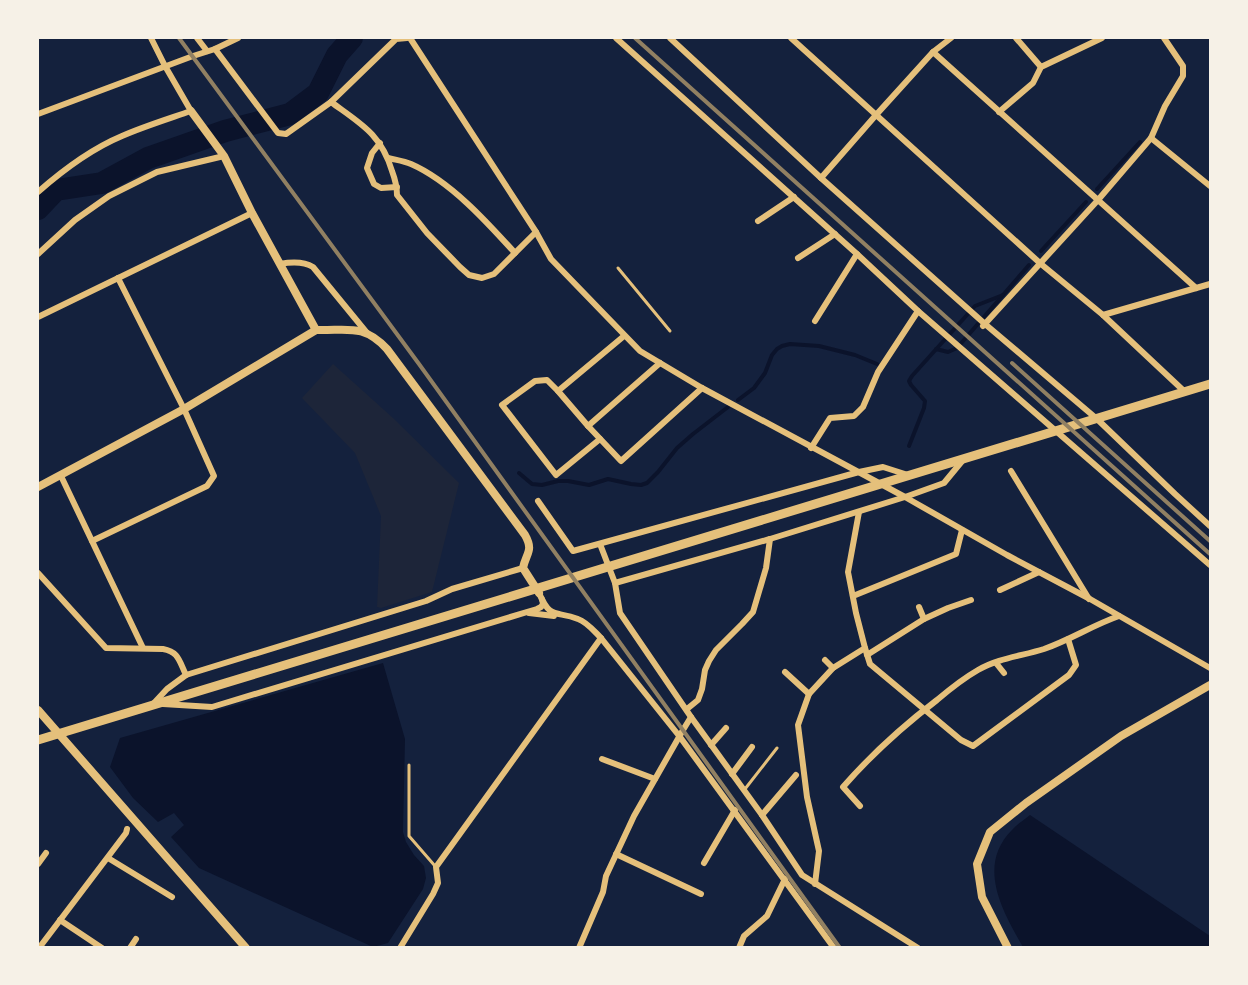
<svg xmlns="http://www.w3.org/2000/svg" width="1248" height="985" font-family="'Archivo Narrow',sans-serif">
	<rect width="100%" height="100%" fill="#14213d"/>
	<!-- green -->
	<path fill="#1d2539" d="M333,364l60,54 66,65 -27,109 -51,16 -4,-1 4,-91 -26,-63 -53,-55z"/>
	<!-- water -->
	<g fill="#0b132b">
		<path d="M383,663l22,76 -2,93 3,10 8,13 10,11 2,12 -3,11 -35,54 -15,4 -174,-79 -28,-31 13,-12 -10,-12 -16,9 -25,-24 -23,-31 10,-29z"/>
		<path d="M1030,815l180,121v11h-187c-20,-35 -47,-81 -11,-117 5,-6 12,-10 18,-15z"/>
	</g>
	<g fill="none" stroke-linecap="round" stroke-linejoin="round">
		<!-- stream -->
		<g stroke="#0b132b" stroke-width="4">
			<path d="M1097,189l43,-47"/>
			<path d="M1041,251l45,-49"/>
			<path d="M936,349l12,3 9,-4 72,-83"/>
			<path d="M738,400l16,-12 11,-15 7,-18 5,-6 5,-3 8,-2 29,2 36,9 22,9"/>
			<path d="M909,446l15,-38 1,-7 -14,-16 -2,-4 3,-5 63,-70 28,-11"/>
			<path d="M519,473l13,11 10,1 16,-4h10l21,4 19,-6 23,5 10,1 6,-2 11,-11 19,-24 16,-14 35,-27"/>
		</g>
		<!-- river -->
		<path stroke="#0b132b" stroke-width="22" d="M38,209l18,-19 46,-7 46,-25 77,-27 65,-17 28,-21 19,-38 15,-17"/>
		<!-- service -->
		<g stroke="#e5c07b" stroke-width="3">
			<path d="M618,268l52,63"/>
			<path d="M409,765v71l26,30"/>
			<path d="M745,789l32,-41"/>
		</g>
		<!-- minor -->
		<g stroke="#e5c07b" stroke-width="6">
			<path d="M197,38l10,13"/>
			<path d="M410,38l126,194 15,27 89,92 62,37 203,109 102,58 83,44 120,69"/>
			<path d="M616,38l241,216 61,57 292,254"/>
			<path d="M670,38l151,140 164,146 112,95 78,75 35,32"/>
			<path d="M791,38l250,226 62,51 82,77"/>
			<path d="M1016,38l25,29"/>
			<path d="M215,49l63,84 8,1 45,-32 65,-63 11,-1"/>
			<path d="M933,52l263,236"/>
			<path d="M331,102c30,22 50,32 61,69 3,8 5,15 5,24l30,38 33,34 9,8 13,3 12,-4 42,-42"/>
			<path d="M999,112l34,-29 8,-16 61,-29"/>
			<path d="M38,114l155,-58 22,-7 23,-11"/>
			<path d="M1151,138l59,48"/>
			<path d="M380,143l-8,10 -5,15 7,16 7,4 16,-1"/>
			<path d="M388,158c8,2 16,3 23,6 39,17 76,58 104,89"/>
			<path d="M821,178l55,-63 57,-63 18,-14"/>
			<path d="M38,192c25,-22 53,-43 84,-56 23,-10 46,-17 69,-25l-26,-45 -14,-28"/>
			<path d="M758,221l36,-24"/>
			<path d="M38,254l37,-34 34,-24 48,-24 67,-16"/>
			<path d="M798,258l37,-24"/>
			<path d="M280,264c11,-2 23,-3 33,3l54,66"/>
			<path d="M1103,315l107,-31"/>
			<path d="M38,317l214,-104"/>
			<path d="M815,321l42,-67"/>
			<path d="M983,326l115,-126 53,-62 14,-32 18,-30v-10l-19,-28"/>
			<path d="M624,336l-66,55 30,35 33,35 81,-73"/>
			<path d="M558,391l-11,-11 -12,1 -33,24 54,70 44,-36"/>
			<path d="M588,426l72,-63"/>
			<path d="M811,448l19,-30 24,-2 9,-9 15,-35 40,-61"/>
			<path d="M1011,471l78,128"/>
			<path d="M61,476l82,172"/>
			<path d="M538,501l35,50 286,-79 24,-5 25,8"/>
			<path d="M92,541l115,-55 7,-10 -30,-67 -66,-131"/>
			<path d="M600,544l15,39 5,30 71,104 71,98 40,60 116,73"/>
			<path d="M38,573l68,75 57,1c16,3 16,12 23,26"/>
			<path d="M615,583l155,-44 135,-42 39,-14 19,-23"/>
			<path d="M1000,590l39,-18"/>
			<path d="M539,593c12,28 17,17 39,26 9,3 16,12 23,19l79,99 154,211"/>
			<path d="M853,596l103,-42 6,-24"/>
			<path d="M919,607l5,12"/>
			<path d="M529,613l25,3"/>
			<path d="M865,648l5,16 91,76 12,6 96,-71 7,-10 -8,-26"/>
			<path d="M867,655l57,-36 24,-11 23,-8"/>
			<path d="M825,660l8,8"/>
			<path d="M996,663l8,10"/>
			<path d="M785,672l24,22"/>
			<path d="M154,703l13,-14 19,-14 240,-74 26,-12 71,-21"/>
			<path d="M163,704l49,3 325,-98 4,-2 2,-3 -1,-5"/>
			<path d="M687,709l11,-9 4,-11 3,-19 4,-9 7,-11 26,-26 11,-12 13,-44 4,-29"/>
			<path d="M711,745l15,-17"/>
			<path d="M602,759l53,20"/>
			<path d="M732,774l20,-27"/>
			<path d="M860,806l-17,-19c28,-32 60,-61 94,-87 13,-11 27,-22 41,-30 20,-12 44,-14 66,-21 26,-9 49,-24 75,-33"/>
			<path d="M762,815l34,-40"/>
			<path d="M616,854l85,40"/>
			<path d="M108,858l64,39"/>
			<path d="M704,863l31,-53"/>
			<path d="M38,864l8,-11"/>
			<path d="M815,884l4,-33 -12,-54 -9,-72 11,-31 24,-26 32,-20 -9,-35 -8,-41 11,-60"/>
			<path d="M60,920l42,28"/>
			<path d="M39,948l87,-115 1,-4"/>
			<path d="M130,948l6,-9"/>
			<path d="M400,948l33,-54 5,-11 -2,-16 165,-229"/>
			<path d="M579,948l24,-56 3,-16 28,-60 49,-86 8,-13"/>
			<path d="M739,948l5,-12 23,-20 18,-37"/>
		</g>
		<!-- tertiary -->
		<g stroke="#e5c07b" stroke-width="8">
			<path d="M191,111l33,45 28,57 64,117"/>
			<path d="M38,487l146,-78 132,-79c31,1 47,-7 71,19l138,186c9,16 1,18 -2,33l16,25"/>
			<path d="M38,710l208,238"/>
			<path d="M1008,948l-26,-51 -5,-33 13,-32 36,-29 95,-67 89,-51"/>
		</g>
		<!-- secondary -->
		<path stroke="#e5c07b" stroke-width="9" d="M38,740l1172,-356"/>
		<!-- rail -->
		<g stroke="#918062" stroke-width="4">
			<path d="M179,38l240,326 421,584"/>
			<path d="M635,38l575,516"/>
			<path d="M1012,363l198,178"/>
		</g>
	</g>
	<!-- border -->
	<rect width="1248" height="985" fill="none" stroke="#f6f1e7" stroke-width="78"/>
</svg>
